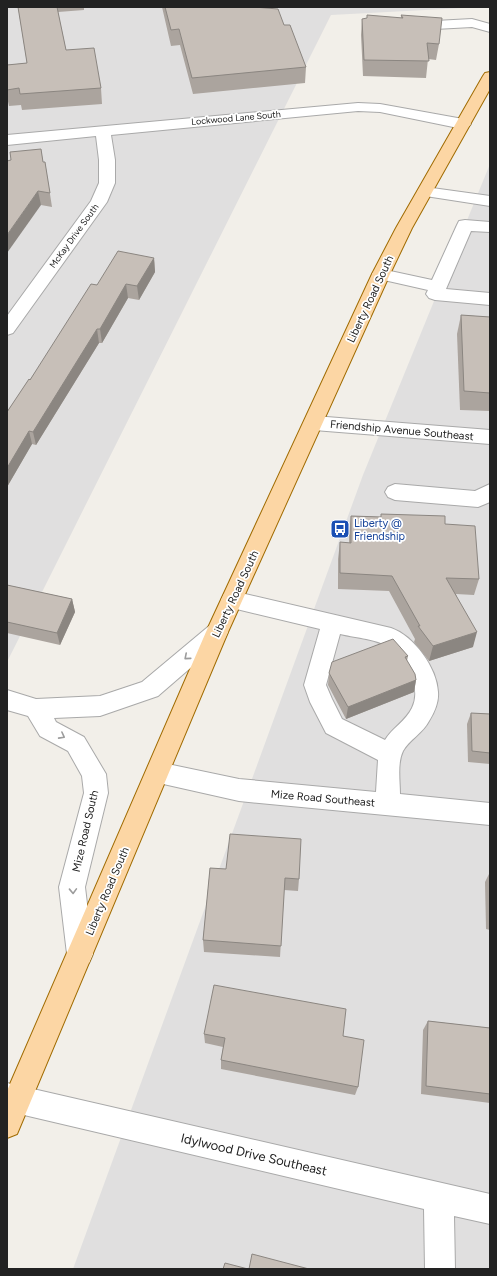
<svg xmlns="http://www.w3.org/2000/svg" width="497" height="1276" font-family="Figtree,sans-serif">
	<rect width="100%" height="100%" fill="#f2efe9"/>
	<!-- residential -->
	<g fill="#e0dfdf">
		<path d="M7,7h475l-151,8 -324,647z"/>
		<path d="M490,164v1105h-417l290,-794z"/>
	</g>
	<g fill="none" stroke-linecap="round" stroke-linejoin="round">
		<!-- minor casing -->
		<g stroke="#a9a9a9" stroke-width="2">
			<g id="minor">
				<path d="M472,19l18,5v8l-18,-5 -37,2 -5,-1 -2,-3 2,-3 5,-1z"/>
				<path d="M358,103l22,1 83,15 5,2 3,3 -3,3 -5,2 -83,-17 -22,-1 -247,24 4,25v23l-8,19 -94,131 -6,2v-19l84,-115 8,-18v-23l-3,-24 -89,9v-10z"/>
				<path d="M425,187l65,9v10l-71,-11 -2,-3 2,-3z"/>
				<path d="M465,220l25,2v10l-19,-1 -25,58 44,4v12l-55,-5 -6,-2 -3,-4 2,-4 -53,-12 -3,-4 3,-4 6,-1 51,11 25,-55 2,-4z"/>
				<path d="M314,416l176,14v14l-176,-14 -7,-2 -3,-5 3,-5z"/>
				<path d="M395,484l80,7 15,-7v18l-12,5 -83,-7 -7,-3 -3,-5 3,-5z"/>
				<path d="M232,591l159,37c23,8 46,40 47,64 1,10 -4,21 -9,29 -6,12 -20,19 -26,30 -6,12 -3,31 -3,43l90,9v22l-251,-24 -89,-20 -4,-8 4,-8 8,-3 81,17 137,13 2,-32 -52,-27 -16,-31 -6,-17 16,-56 -96,-23 -3,-6 3,-6zM340,634c12,3 35,5 45,11 19,11 38,41 27,63 -6,13 -20,20 -27,32l-43,-21 -10,-20 -6,-14z"/>
				<path d="M217,623l8,3 3,6 -3,6 -67,58 -58,20 -46,2 2,4 28,15 22,37 2,19 -23,94 8,67 -4,9 -9,4 -9,-4 -4,-9 -8,-67 25,-94 -2,-17 -14,-25 -28,-15 -12,-20 -21,-6v-20l29,9 64,-3 42,-14 67,-56z"/>
				<path d="M7,1083l483,111v30l-36,-8 1,53h-30l-1,-60 -417,-98z"/>
			</g>
		</g>
		<!-- major casing -->
		<g stroke="#a06b00" stroke-width="2">
			<path id="major" d="M490,72v17l-78,139 -22,46 -162,358 -211,502 -10,4v-47l199,-459 166,-358 24,-46 87,-152 2,-3z"/>
		</g>
		<!-- minor -->
		<use href="#minor" fill="#fff" fill-rule="evenodd"/>
		<!-- major -->
		<use href="#major" fill="#fcd6a4" fill-rule="evenodd"/>
	</g>
	<!-- wall -->
	<g fill="#aba49e">
		<path d="M18,7h69h-3v3l-26,2 8,38 35,38 1,16 -80,6 -1,-5 -12,1 -2,-9v-32l20,-2z"/>
		<path d="M162,7h92l30,18 22,42 -1,16 -112,11 -13,-49 -9,1z"/>
		<path d="M401,15l38,29 -3,16 -8,-1 -2,19 -63,-2 -2,-41 1,-16 39,-1z"/>
		<path d="M41,149l2,13h2l7,45 -11,-2 -30,-45z"/>
		<path d="M154,258l1,14 -16,28 -11,-2 -26,45h-3l-63,102 -4,-1 -25,43v-75l90,-127z"/>
		<path d="M461,315l29,2v94l-30,-1 -3,-76z"/>
		<path d="M381,514l64,10 34,55 -5,16 -18,-1 17,53 -44,14 -15,-19 1,-3 -26,-48 -51,-2v-30l2,-17 9,1v-11l2,-16 30,1z"/>
		<path d="M7,585l65,14 3,13 -15,33 -53,-12z"/>
		<path d="M408,656l-1,5 9,19 -2,12 -68,27 -18,-34 1,-12z"/>
		<path d="M471,713l19,1v50l-22,-2 -1,-38z"/>
		<path d="M210,868l89,11 -1,12 -14,-1 -4,67 -76,-5 -1,-12z"/>
		<path d="M490,872v58l-4,-1 -1,-47z"/>
		<path d="M428,1021l62,7v75l-69,-9 2,-64z"/>
		<path d="M204,1034l139,2 15,51 -3,8 -134,-26v-9l2,-13 -18,-4z"/>
	</g>
	<!-- shaded-wall -->
	<g fill="#8b8681">
		<path d="M38,191l3,14 -34,48v-18z"/>
		<path d="M154,258l1,14 -16,28 -2,-14z"/>
		<path d="M126,284l2,14 -26,45 -2,-14z"/>
		<path d="M97,329l2,14 -63,102 -3,-13z"/>
		<path d="M29,431l3,13 -25,43v-19z"/>
		<path d="M72,599l3,13 -15,33 -3,-12z"/>
		<path d="M477,632l-4,15 -44,14 4,-15z"/>
		<path d="M416,680l-2,12 -68,27 2,-12z"/>
	</g>
	<!-- building -->
	<g fill="#c7bfb8" stroke="#8b8681">
		<path d="M18,7h39l9,43 28,-2 7,40 -81,6 -1,-6 -12,2v-25l20,-2z"/>
		<path d="M165,7h89l24,2 6,16h6l16,42 -114,11 -13,-49 -8,1z"/>
		<path d="M367,15l36,3 -2,-3 41,3 -3,26 -12,-1 2,18 -65,-1 -2,-41 5,-1z"/>
		<path d="M41,149l2,13h2l5,31 -12,-2 -31,44v-74l4,-1 -1,-8z"/>
		<path d="M118,251l36,7 -17,28 -11,-2 -26,45h-3l-64,103 -4,-1 -22,37v-56l22,-33 1,1 61,-96 6,1z"/>
		<path d="M461,315l29,2v76l-26,-2z"/>
		<path d="M381,514l64,2v8l30,2 4,53 -33,-1 31,54 -44,14 -15,-20h2l-28,-50 -52,-3v-31l11,1v-27l30,1z"/>
		<path d="M7,585l65,14 -15,34 -50,-11z"/>
		<path d="M393,639l15,17 -3,1 10,17 1,6 -68,27 -19,-34 3,-11z"/>
		<path d="M471,713l19,1v39l-18,-2z"/>
		<path d="M230,834l71,5 -2,40 -14,-1 -4,68 -78,-6 7,-72 16,1z"/>
		<path d="M214,985l132,24 -3,27 21,4 -6,47 -137,-27 4,-22 -21,-4z"/>
		<path d="M428,1021l62,7v66l-64,-8z"/>
		<path d="M252,1254l57,15h-60z"/>
		<path d="M225,1263l23,6h-25z"/>
	</g>
	<!-- one-way arrows -->
	<defs><path id="oneway-chevron" d="M-2-3.5L2.5 0L-2 3.5" fill="none" stroke-width="1.6" stroke-linecap="round" stroke-linejoin="round"/></defs>
	<g stroke="#9c9c9c">
		<use href="#oneway-chevron" transform="translate(187 657) rotate(139)"/>
		<use href="#oneway-chevron" transform="translate(62 736) rotate(28)"/>
		<use href="#oneway-chevron" transform="translate(73 891) rotate(88)"/>
	</g>
	<!-- icons -->
	<defs>
		<g id="bus-square" transform="scale(1)"><rect x="-9" y="-9" width="18" height="18" rx="4" fill="#1a4fb4" stroke="#fff"/><path d="M-5-6H5V4H4V6H2V4H-2V6H-4V4H-5ZM-3.5-4V0h7V-4ZM-3.5 1.2v1.5H-2V1.2ZM2 1.2v1.5H3.5V1.2Z" fill="#fff"/></g>
	</defs>
	<g fill-rule="evenodd">
		<use href="#bus-square" x="340" y="529"/>
	</g>
	<g text-anchor="middle" stroke-width="3.5" stroke-linejoin="round" paint-order="stroke">
		<!-- far-street labels -->
		<g font-size="9" fill="#222" stroke="#fff">
			<text transform="translate(236 118) rotate(-5)" y="3">Lockwood Lane South</text>
			<text transform="translate(74 236) rotate(-54)" y="3">McKay Drive South</text>
		</g>
		<!-- street labels -->
		<g font-size="11" fill="#222" stroke="#fff">
			<text transform="translate(370 299) rotate(-65)" y="4">Liberty Road South</text>
			<text transform="translate(402 430) rotate(5)" y="4">Friendship Avenue Southeast</text>
			<text transform="translate(235 594) rotate(-65)" y="4">Liberty Road South</text>
			<text transform="translate(323 798) rotate(5)" y="4">Mize Road Southeast</text>
			<text transform="translate(85 831) rotate(-77)" y="4">Mize Road South</text>
			<text transform="translate(107 891) rotate(-67)" y="4">Liberty Road South</text>
		</g>
		<!-- transit labels -->
		<g font-size="11" fill="#164399" stroke="#fff" text-anchor="start">
			<text x="354" y="527">Liberty @<tspan x="354" dy="13">Friendship</tspan></text>
		</g>
		<!-- near-street labels -->
		<g font-size="13" fill="#222" stroke="#fff">
			<text transform="translate(254 1154) rotate(13)" y="5">Idylwood Drive Southeast</text>
		</g>
	</g>
	<!-- border -->
	<rect width="497" height="1276" fill="none" stroke="#222222" stroke-width="16"/>
</svg>
